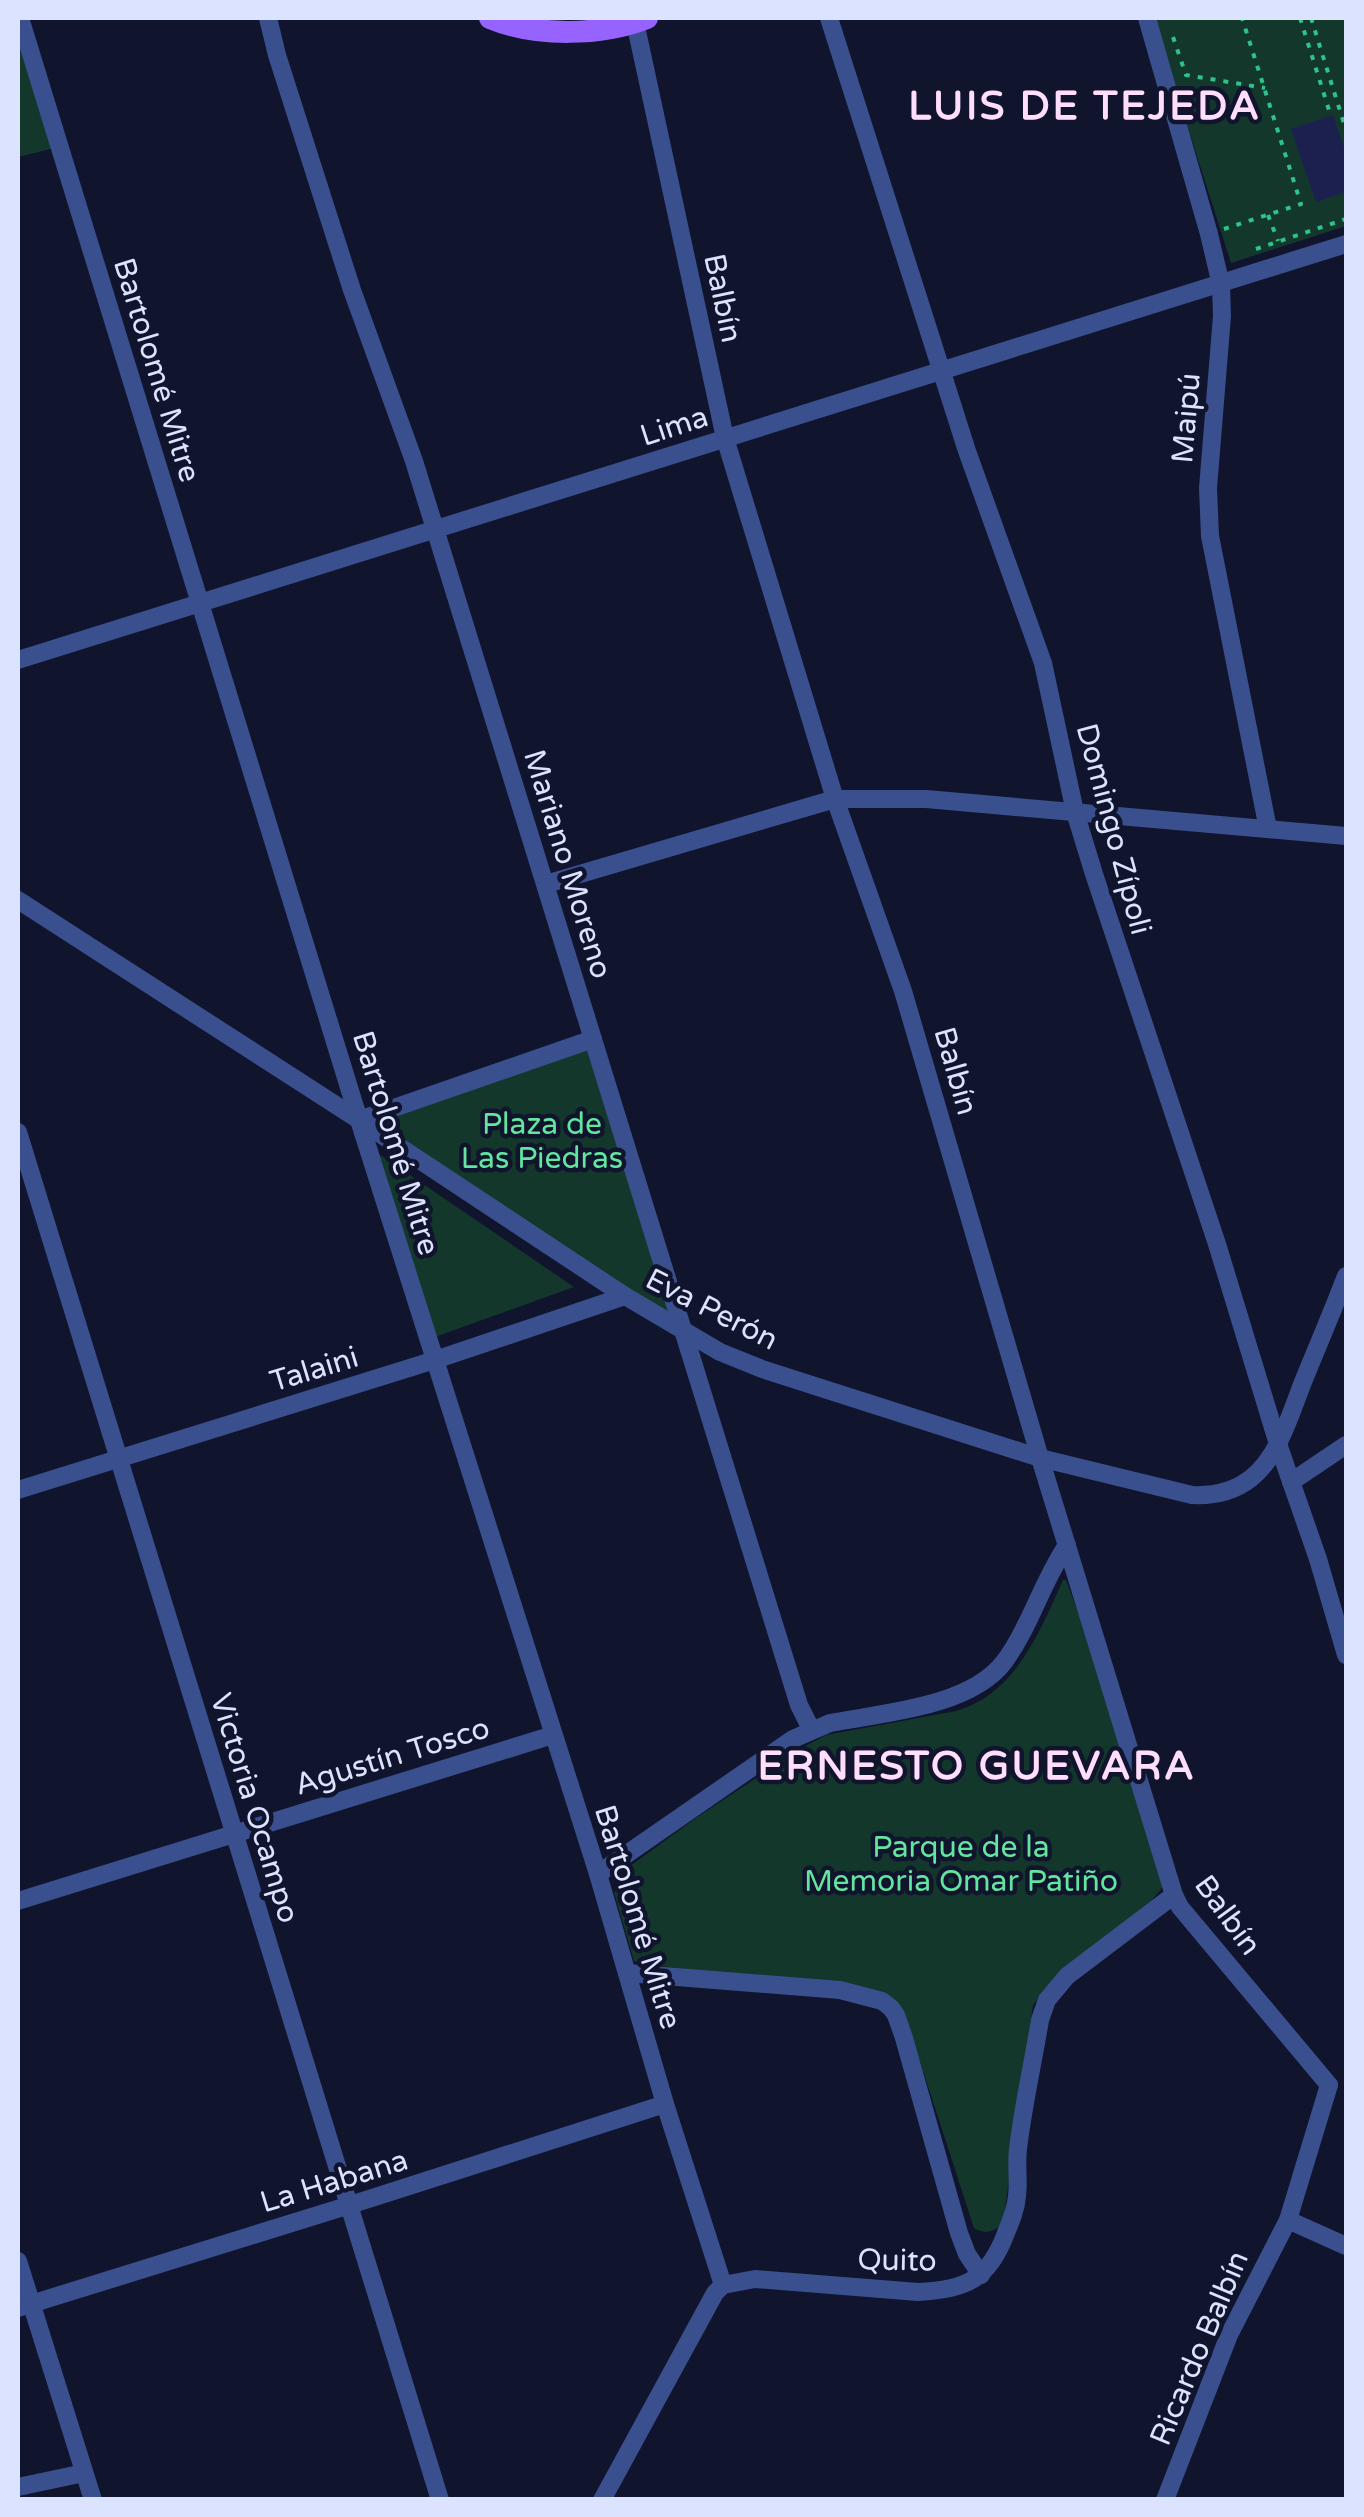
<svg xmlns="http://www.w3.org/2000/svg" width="1364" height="2517" font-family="'Varela Round',sans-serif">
	<rect width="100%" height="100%" fill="#11142d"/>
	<!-- green -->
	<g fill="#13372b">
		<path d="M18,18l41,129 -41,10z"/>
		<path d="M1153,18h193v208l-115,37z"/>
		<path d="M593,1039l93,295 -327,-214z"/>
		<path d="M379,1154l195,133 -139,50z"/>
		<path d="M1063,1580h3l16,43 81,256 -1,9 -16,19 -97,81 -16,17 -30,219c-11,8 -17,11 -29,4l-71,-219 -14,-11 -28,-9 -219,-25 -8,-3 -20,-68 16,-27 66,-48 104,-69 26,-14 130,-24c60,-18 83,-78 107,-131z"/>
	</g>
	<!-- building -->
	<path fill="#1c204f" d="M1333,115l13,39v38l-30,10 -25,-73z"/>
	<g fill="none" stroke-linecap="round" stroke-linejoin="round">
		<!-- path -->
		<g stroke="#2cc38e" stroke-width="4" stroke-dasharray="5 8" stroke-linecap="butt">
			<path d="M1300,18l29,92"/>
			<path d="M1311,18l35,112"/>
			<path d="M1173,37l13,38 79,13"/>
			<path d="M1268,215l10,26"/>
			<path d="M1224,229l77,-25 -59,-186"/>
			<path d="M1256,249l90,-30"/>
		</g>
		<!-- minor -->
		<g stroke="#3a4f8d" stroke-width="18">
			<path d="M20,18l339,1102 239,754 67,230 58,181"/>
			<path d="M268,18l9,37 75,235 62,171 385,1244 12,24"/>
			<path d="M829,18l138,433 76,212 32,149 19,62 123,370 61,200 40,115 28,96"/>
			<path d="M1147,18l62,216 12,51 1,31 -14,172 2,48 58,293"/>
			<path d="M635,22l90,416 110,361 68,192 137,467 134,437 6,12 149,178"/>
			<path d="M18,660l1328,-416"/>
			<path d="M546,884l289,-85h91l420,37"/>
			<path d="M18,900l341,220 266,176 95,56 42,17 278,89 152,37c21,1 41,-3 58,-16 30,-23 41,-68 55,-102 14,-34 28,-67 41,-101"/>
			<path d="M359,1120l234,-81"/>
			<path d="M18,1132l422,1368"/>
			<path d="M1291,1482l55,-37"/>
			<path d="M18,1490l417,-130 190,-64"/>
			<path d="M598,1874l195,-135 37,-16c52,-10 140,-16 174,-61 26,-35 38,-80 63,-117"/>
			<path d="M18,1901l535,-166"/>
			<path d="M627,1973l213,17 42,11 9,7 5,7 8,23 55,195 8,21 14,21"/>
			<path d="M1288,2220l58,26"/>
			<path d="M18,2261l75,239"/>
			<path d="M18,2308l332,-103 315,-101"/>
			<path d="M18,2487l66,-14"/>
			<path d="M602,2500l113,-207 8,-8 32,-6 163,13c48,-2 71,-13 88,-59 5,-12 10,-24 11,-37 2,-16 -1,-31 1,-47 5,-43 15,-86 22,-129l7,-20 20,-24 107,-81"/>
			<path d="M1165,2500l64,-165 59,-115 41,-135"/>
		</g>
		<!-- major -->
		<path stroke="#9763ff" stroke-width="22" d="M490,18c46,19 111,18 157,0"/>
	</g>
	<g text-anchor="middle" stroke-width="9" stroke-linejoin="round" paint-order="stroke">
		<!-- street labels -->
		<g font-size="30" fill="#dce3ff" stroke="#11142d">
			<text transform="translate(723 298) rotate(78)" y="10">Balbín</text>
			<text transform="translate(157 370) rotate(73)" y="10">Bartolomé Mitre</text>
			<text transform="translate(1186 418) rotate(-85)" y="10">Maipú</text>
			<text transform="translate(674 426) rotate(-18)" y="10">Lima</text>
			<text transform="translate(1114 829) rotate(75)" y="10">Domingo Zípoli</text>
			<text transform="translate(568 864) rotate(73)" y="10">Mariano Moreno</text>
			<text transform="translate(956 1071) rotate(74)" y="10">Balbín</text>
			<text transform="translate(396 1143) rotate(73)" y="10">Bartolomé Mitre</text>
			<text transform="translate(712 1309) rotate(27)" y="10">Eva Perón</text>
			<text transform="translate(314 1369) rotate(-17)" y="10">Talaini</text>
			<text transform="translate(392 1756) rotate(-17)" y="10">Agustín Tosco</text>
			<text transform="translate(255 1808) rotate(73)" y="10">Victoria Ocampo</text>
			<text transform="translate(1228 1915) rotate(54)" y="10">Balbín</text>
			<text transform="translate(638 1917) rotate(73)" y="10">Bartolomé Mitre</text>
			<text transform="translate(334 2181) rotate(-17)" y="10">La Habana</text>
			<text transform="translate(897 2260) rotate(1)" y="10">Quito</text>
			<text transform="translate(1199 2348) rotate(-67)" y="10">Ricardo Balbín</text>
		</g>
		<!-- park labels -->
		<g font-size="30" fill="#62e59e" stroke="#11142d">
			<text x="542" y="1134">Plaza de<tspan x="542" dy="34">Las Piedras</tspan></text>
			<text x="961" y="1857">Parque de la<tspan x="961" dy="34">Memoria Omar Patiño</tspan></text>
		</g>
		<!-- district labels -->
		<g font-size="40" font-weight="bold" letter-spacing="2.5" fill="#ffdefd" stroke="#11142d">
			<text x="1085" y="119">LUIS DE TEJEDA</text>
			<text x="977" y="1779">ERNESTO GUEVARA</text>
		</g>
	</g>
	<!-- border -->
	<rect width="1364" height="2517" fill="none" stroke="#dce3ff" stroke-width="40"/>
</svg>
